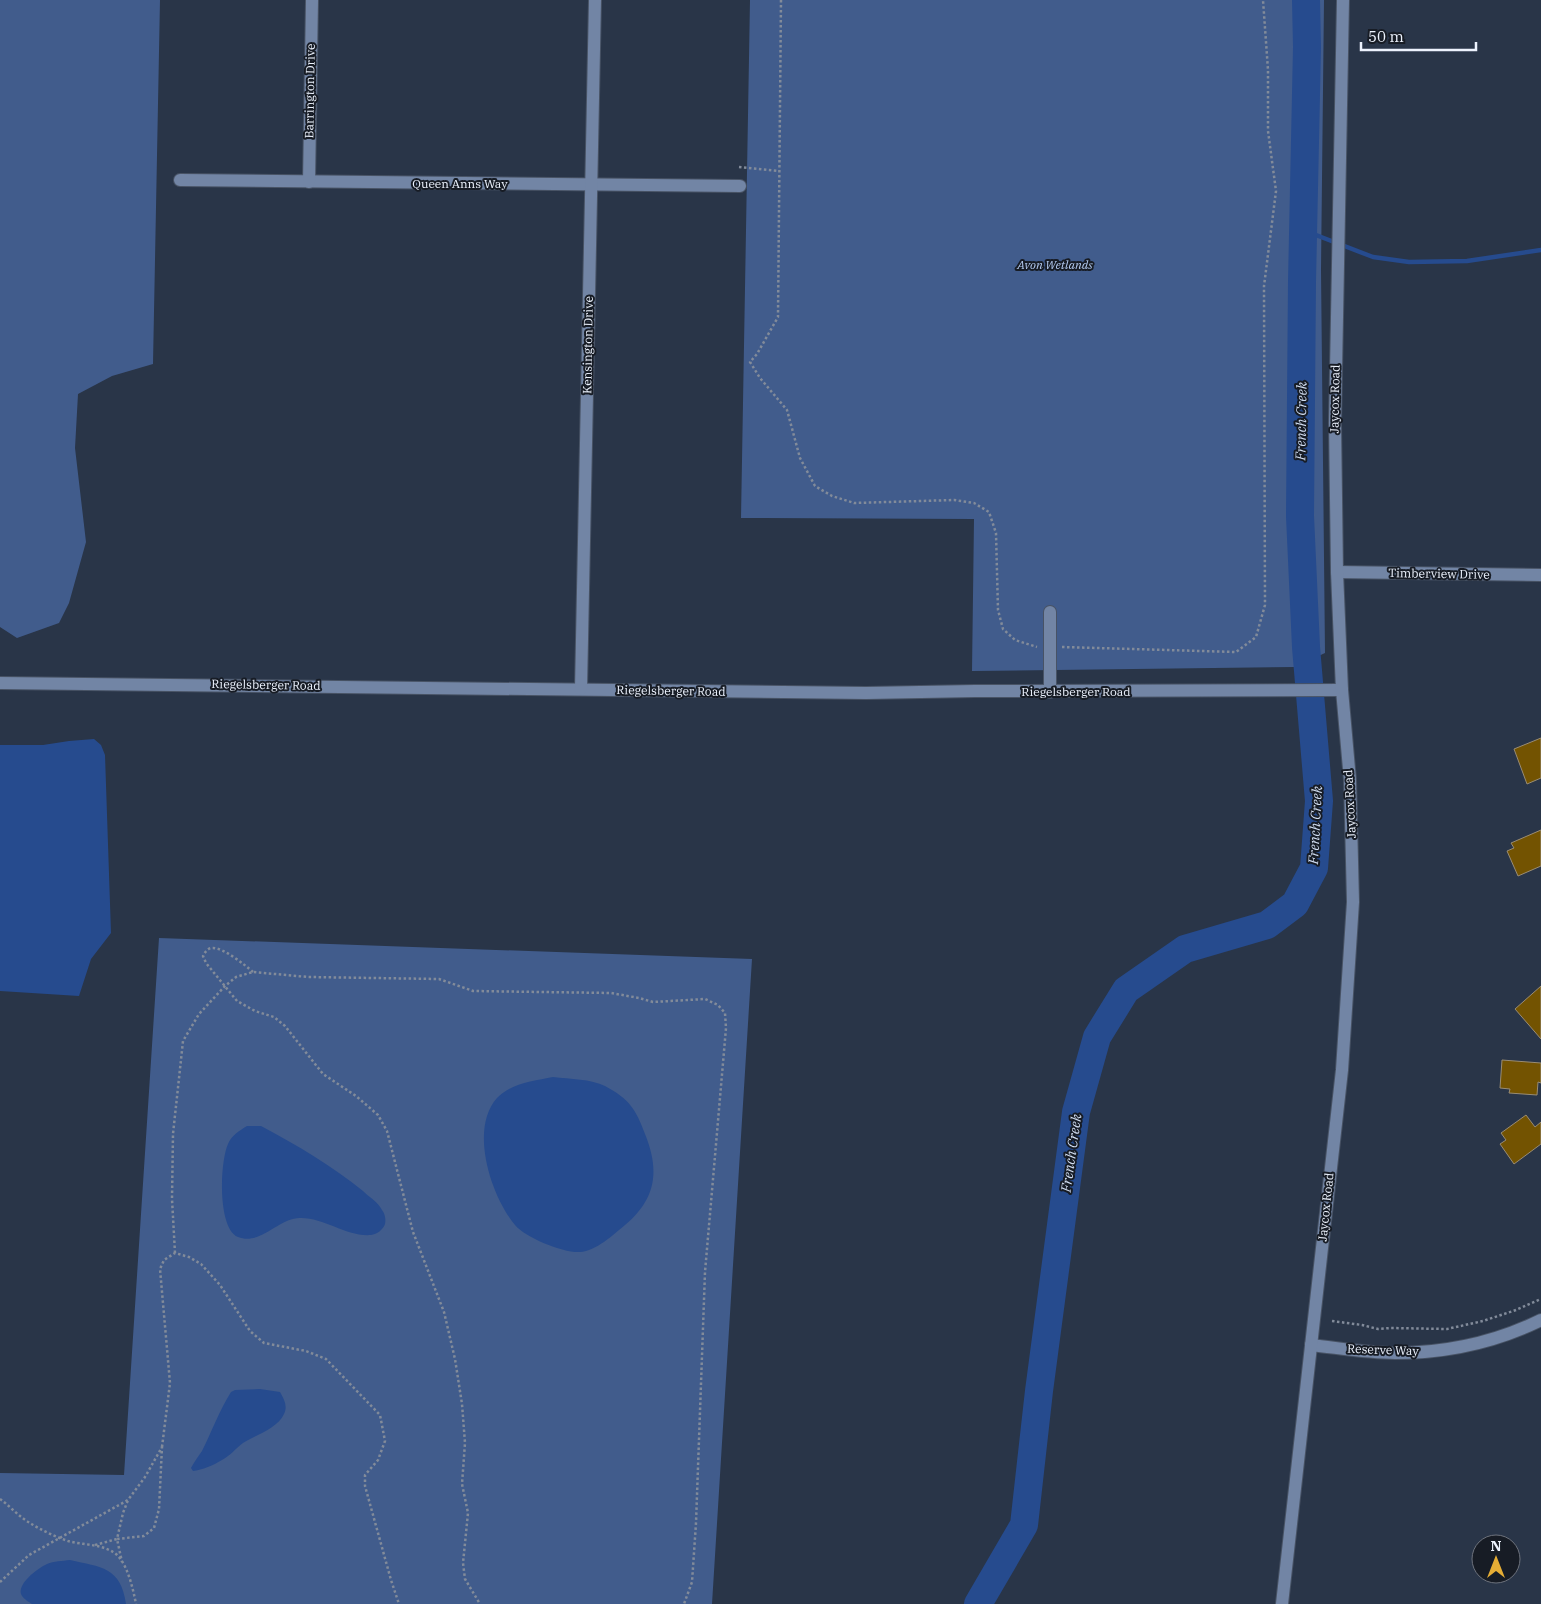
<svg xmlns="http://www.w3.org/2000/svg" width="1541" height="1604" font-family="'IBM Plex Serif',serif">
	<rect width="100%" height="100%" fill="#293548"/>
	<!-- green -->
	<g fill="#415c8c">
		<path d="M0,0h160l-7,364 -41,12 -34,18 -3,54 11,94 -17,61 -10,20 -42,15 -17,-11z"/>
		<path d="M750,0h574l-3,270 4,383 -30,14 -323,4 2,-152 -233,-1z"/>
		<path d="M159,938l593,21 -40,645h-712v-131l124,2z"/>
	</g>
	<!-- water -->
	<g fill="#264b8e">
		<path d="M94,739l7,6 4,10 6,178 -20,26 -12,37 -79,-5v-246h43l26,-4z"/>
		<path d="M553,1077c17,2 38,2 52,9 24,13 31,23 40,48 15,37 11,65 -20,91 -12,10 -29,26 -45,27 -17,1 -54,-14 -65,-27 -24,-29 -46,-96 -18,-127 14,-15 37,-17 56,-21z"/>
		<path d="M247,1126h14c36,19 71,40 102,65 6,6 15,11 19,19 3,4 4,9 3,14 -2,6 -8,10 -14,11 -24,2 -46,-17 -70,-17 -22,-1 -40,28 -63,19 -21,-9 -18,-76 -10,-93 4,-9 11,-13 19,-18z"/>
		<path d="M260,1389l20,3c4,7 8,14 4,22 -6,14 -28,21 -41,29 -7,5 -13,13 -21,17 -8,5 -20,10 -29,11l-2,-3c3,-6 7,-11 11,-17 10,-20 17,-40 29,-59l4,-2z"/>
		<path d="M70,1560c31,7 51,7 56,44h-94c-3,-2 -8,-5 -10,-8 -7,-11 16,-28 25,-32 7,-3 15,-3 23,-4z"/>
	</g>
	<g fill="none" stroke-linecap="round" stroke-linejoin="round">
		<!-- stream -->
		<path stroke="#264b8e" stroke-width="4.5" d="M1303,230l70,27 36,5 58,-1 74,-11"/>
		<!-- river -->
		<path stroke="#264b8e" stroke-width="28" d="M978,1604l46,-79 15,-134 37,-279 21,-75 29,-47 59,-41 82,-24 28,-21 19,-36 5,-67 -13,-154 -6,-131 2,-234 5,-235 -1,-47"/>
	</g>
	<!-- building -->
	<g fill="#735301" stroke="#998c74">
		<path d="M1541,738v40l-14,6 -13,-35z"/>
		<path d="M1541,830v36l-23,10 -11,-25 7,-3 -3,-5z"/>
		<path d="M1541,986v53l-26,-30z"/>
		<path d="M1502,1060l39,3v20l-3,-1 -1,13 -28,-2 1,-4 -10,-1z"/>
		<path d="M1526,1115l9,12 6,-5v22l-27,20 -14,-20 6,-4 -5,-7z"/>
	</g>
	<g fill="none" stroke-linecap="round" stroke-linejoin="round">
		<!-- minor casing -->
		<g stroke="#485365" stroke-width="14">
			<g id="minor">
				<path d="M180,180l560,6"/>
				<path d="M309,182l3,-182"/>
				<path d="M1337,572l204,3"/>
				<path d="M0,683l866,10 109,-2 367,-1"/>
				<path d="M581,689l14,-689"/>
				<path d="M1050,692v-80"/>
				<path d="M1311,1345c28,3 56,8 84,8 51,0 101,-11 146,-33"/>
				<path d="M1282,1604l60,-534 11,-168 -3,-122 -8,-90 -5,-118 -2,-149 8,-423"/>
			</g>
		</g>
		<!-- path -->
		<g stroke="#828b9a" stroke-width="2.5" stroke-dasharray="2.5 2.5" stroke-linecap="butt">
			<path d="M781,0l-3,317 -21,37 -7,8 10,16 27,32 13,48 15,28 17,10 22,7 100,-3 20,3 15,9 7,21 2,77 5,19 12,11 22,7"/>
			<path d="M739,167l39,4"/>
			<path d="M1062,647l174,5 20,-15 9,-32 -1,-319 12,-95 -8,-60v-61l-5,-70"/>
			<path d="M253,972c-8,-7 -30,-25 -41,-24 -4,0 -7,4 -9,8l3,7 31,38 18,10 19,6 11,9 38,48 33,22 22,19 9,16 26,101 31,80 11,47 7,45 3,39 -3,41 6,29 -5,50 2,16 15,25"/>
			<path d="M175,1253l-3,-54 1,-65 10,-93 16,-27 26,-28 11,-9 17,-5 55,5 131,2 34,12 138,2 28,5 14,4 52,-3 13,6 7,8 1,15 -21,244 -9,251 -4,59 -8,22"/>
			<path d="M1332,1321l30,4 16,4 13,-1 56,1 36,-8 33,-11 25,-11"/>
			<path d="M162,1447l8,-64 -10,-114 4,-9 11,-7 14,4 12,7 19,21 30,46 14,12 42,8 20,8 54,56 5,26 -7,19 -13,15v11l26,94 8,24"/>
			<path d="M0,1499c10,7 19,18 30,24 11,7 26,14 38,18 15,4 32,3 45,11 14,8 20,37 23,52"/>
			<path d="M95,1545l22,-6 5,23"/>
			<path d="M0,1582l29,-27 99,-55 17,-23 17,-30 -3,62 -5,19 -10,8 -27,3 6,-26 5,-13"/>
		</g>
		<!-- minor -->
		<use href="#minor" stroke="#7285a5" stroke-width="12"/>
	</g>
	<g text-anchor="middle" stroke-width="4" stroke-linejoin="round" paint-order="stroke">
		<!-- street labels -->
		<g font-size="12" fill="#edf3fe" stroke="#171c25">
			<text transform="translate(310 91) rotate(-89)" y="4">Barrington Drive</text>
			<text x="460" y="188">Queen Anns Way</text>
			<text transform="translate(588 345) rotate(-89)" y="4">Kensington Drive</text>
			<text transform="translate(1335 399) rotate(-89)" y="4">Jaycox Road</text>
			<text transform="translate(1439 574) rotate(1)" y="4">Timberview Drive</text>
			<text transform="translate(266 685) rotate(1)" y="4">Riegelsberger Road</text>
			<text transform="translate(671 691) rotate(1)" y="4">Riegelsberger Road</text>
			<text x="1076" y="696">Riegelsberger Road</text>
			<text transform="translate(1350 804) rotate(-93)" y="4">Jaycox Road</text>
			<text transform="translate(1326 1207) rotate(-84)" y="4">Jaycox Road</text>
			<text transform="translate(1383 1350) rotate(2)" y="4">Reserve Way</text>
		</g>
		<!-- park labels -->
		<g font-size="12" font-style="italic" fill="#b6cdf3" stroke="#171c25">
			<text x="1055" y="269">Avon Wetlands</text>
		</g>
		<!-- water labels -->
		<g font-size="14" font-style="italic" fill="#d1ddf1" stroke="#171c25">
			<text transform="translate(1301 421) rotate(-89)" y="5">French Creek</text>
			<text transform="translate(1315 825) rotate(-87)" y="5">French Creek</text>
			<text transform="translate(1071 1153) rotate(-82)" y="5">French Creek</text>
		</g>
	</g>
	<!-- north arrow -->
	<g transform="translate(1496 1559)"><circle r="24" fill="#171c25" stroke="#6d727c"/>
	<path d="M0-4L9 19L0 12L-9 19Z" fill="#e5ad35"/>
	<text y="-8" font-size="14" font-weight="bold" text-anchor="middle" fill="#edf3fe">N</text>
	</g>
	<!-- scale -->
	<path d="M1361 42v8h115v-8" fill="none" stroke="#edf3fe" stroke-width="2.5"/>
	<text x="1368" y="42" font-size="15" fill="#edf3fe" stroke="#171c25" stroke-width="4" paint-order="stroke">50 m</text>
</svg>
